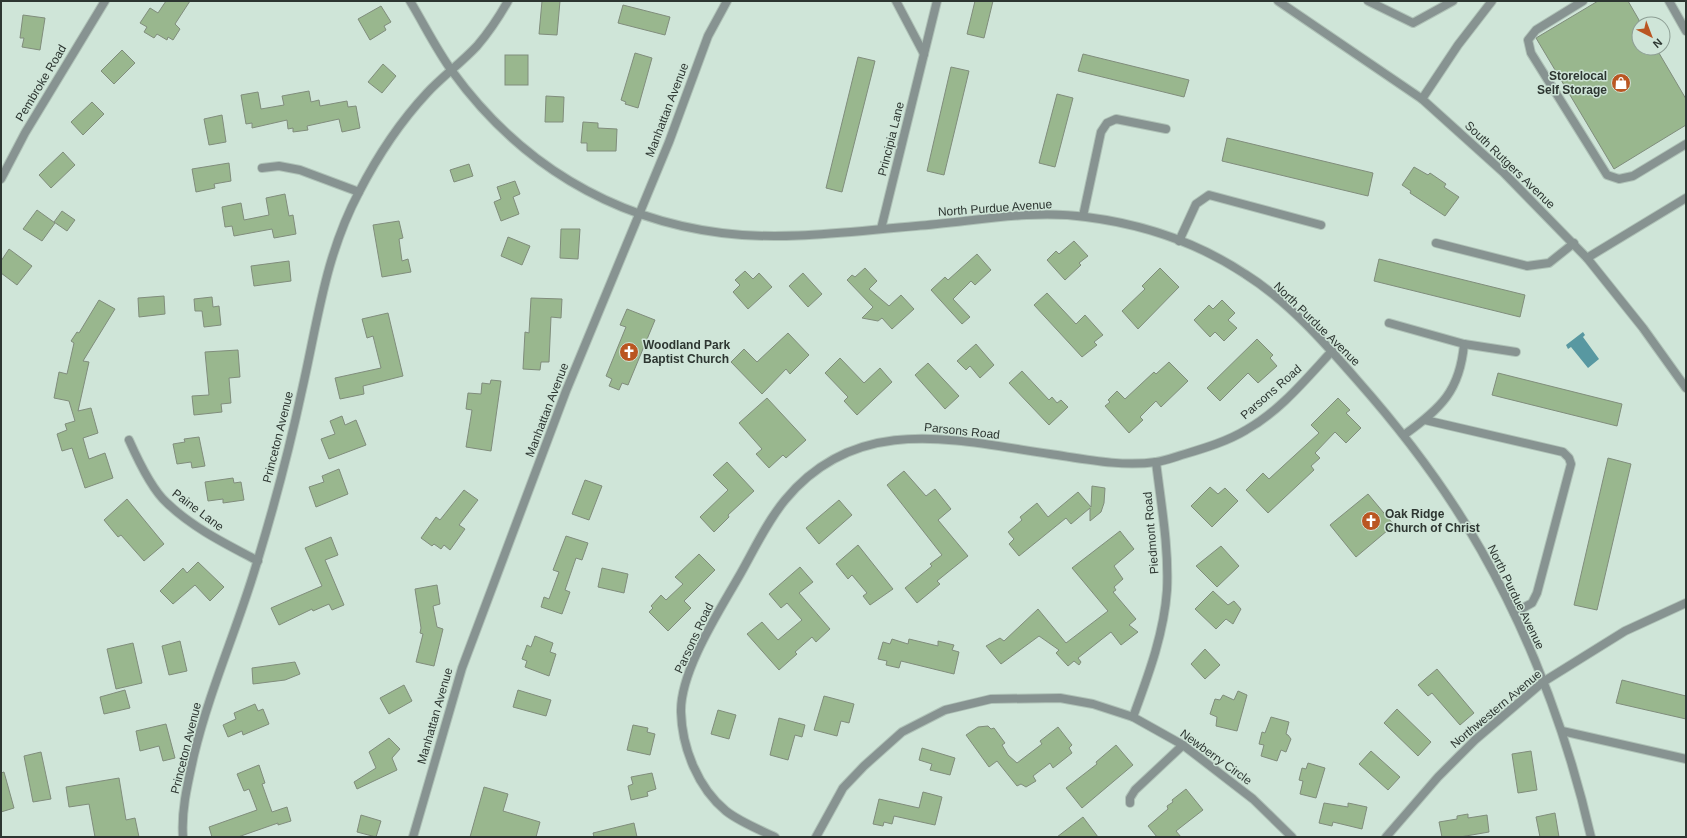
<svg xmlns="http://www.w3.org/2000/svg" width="1687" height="838" font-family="Arial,sans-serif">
	<rect width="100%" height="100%" fill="#cfe5d8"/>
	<!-- water -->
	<path fill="#5898a1" d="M1583,332l2,3 -2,2 16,22 -11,9 -17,-21 -3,2 -2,-4z"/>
	<!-- building -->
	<g fill="#99b78e" stroke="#808d7c">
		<path d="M166,1h24l-15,23 5,5 -7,11 -5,-3 -1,3 -10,-6 -3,4 -10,-6 3,-5 -7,-4 10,-15 8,5z"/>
		<path d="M542,1h18l-3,34 -18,-1z"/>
		<path d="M975,1h18l-9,37 -17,-4z"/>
		<path d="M1598,1h30l11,19v28h17l30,51v26l-72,44 -78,-131z"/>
		<path d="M623,5l47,12 -5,18 -47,-12z"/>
		<path d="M381,6l10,16 -7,4 2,4 -16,10 -12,-21z"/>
		<path d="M23,15l22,3 -5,32 -18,-3 2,-9h-4z"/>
		<path d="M122,50l13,13 -21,21 -13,-13z"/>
		<path d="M635,53l17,5 -14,50 -13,-4 1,-2 -5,-2z"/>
		<path d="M1083,54l106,26 -5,17 -106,-26z"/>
		<rect x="505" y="55" width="23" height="30"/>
		<path d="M858,57l17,4 -33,131 -16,-4z"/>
		<path d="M383,64l13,12 -14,17 -14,-11z"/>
		<path d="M951,67l18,4 -25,104 -17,-4z"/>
		<path d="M309,91l2,11 8,-2 1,6 27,-5 1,6 8,-1 4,22 -18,4 -3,-13 -32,7 1,4 -15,2v-4l-5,1 -1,-9 -35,8v-5l-6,1 -5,-29 17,-3 3,17 23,-4 -2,-9z"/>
		<path d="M1057,94l16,4 -18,69 -16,-4z"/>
		<path d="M546,96l18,1 -1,25h-18z"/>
		<path d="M92,102l12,12 -21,21 -12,-13z"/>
		<path d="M222,115l4,27 -17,3 -5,-26z"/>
		<path d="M583,122l15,1v5l19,1 -1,22h-29v-8h-6z"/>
		<path d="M1227,138l146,35 -5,23 -146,-35z"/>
		<path d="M63,152l12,13 -24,23 -12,-13z"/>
		<path d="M229,163l2,18 -17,3 1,4 -19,4 -4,-23z"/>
		<path d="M469,164l4,12 -19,6 -4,-12z"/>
		<path d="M1414,167l14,8 2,-2 16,11 -2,3 15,10 -14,19 -35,-23 1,-2 -9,-6z"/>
		<path d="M515,181l5,13 -7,3 6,17 -18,7 -7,-19 7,-3 -4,-12z"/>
		<path d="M285,194l4,22 4,-1 3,19 -22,4 -2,-9 -38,7 -2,-10 -7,1 -3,-20 19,-4 3,17 25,-5 -3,-17z"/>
		<path d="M37,210l18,13 -13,18 -19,-12z"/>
		<path d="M62,211l13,9 -8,11 -13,-9z"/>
		<path d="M399,221l4,17 -4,1 3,22 6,-2 3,13 -29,5 -9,-52z"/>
		<path d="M561,229h19l-2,30 -18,-1z"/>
		<path d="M508,237l22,9 -8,19 -21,-9z"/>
		<path d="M1074,241l14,15 -9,7 2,2 -16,15 -18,-20 9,-9 3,3z"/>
		<path d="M9,249l23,17 -15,19 -16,-12v-12z"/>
		<path d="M977,254l14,16 -16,15 -4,-4 -18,18 17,18 -8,7 -31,-34 14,-13 3,3z"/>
		<path d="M1379,259l146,36 -5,22 -146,-36z"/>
		<path d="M289,261l2,20 -37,5 -3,-20z"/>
		<path d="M865,268l12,13 -8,8 20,17 12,-11 13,14 -22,20 -10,-11 -4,3 -16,-3 11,-11 -26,-27 5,-5 3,2z"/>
		<path d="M1160,268l19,19 -41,42 -16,-18 23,-22 -3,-3z"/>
		<path d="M745,271l8,8 6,-6 13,14 -24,22 -15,-17 7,-7 -5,-5z"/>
		<path d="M803,273l19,21 -14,13 -19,-21z"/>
		<path d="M1047,293l29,31 9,-9 18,20 -9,7 3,3 -15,12 -48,-52z"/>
		<path d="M164,296l1,18 -26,3 -1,-19z"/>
		<path d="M212,297l1,10 6,-1 2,19 -17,2 -2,-16h-7l-1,-12z"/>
		<path d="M531,298l31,1 -1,19 -10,-1 -2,45h-8l-1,8 -17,-1 2,-37 4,1z"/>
		<path d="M99,300l16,9 -32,52 6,1 -11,49 13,-3 7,25 -15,5 6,21 16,-6 8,25 -28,10 -13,-40 -10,3 -5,-17 10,-4 -2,-6 10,-3 -6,-20 -15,-3 5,-26 8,2 7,-31 -3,-2 6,-9 2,1z"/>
		<path d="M1222,300l13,13 -7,7 9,8 -13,13 -9,-9 -5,5 -16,-17 15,-15 4,4z"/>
		<path d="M627,309l28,11 -27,65 -6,-2 -3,7 -10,-4 3,-7 -6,-3 20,-49 -6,-2z"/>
		<path d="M388,313l15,63 -40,10 1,8 -24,5 -5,-21 46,-10 -8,-32 -6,2 -5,-19z"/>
		<path d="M788,333l21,22 -19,19 -4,-5 -24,25 -31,-32 13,-13 13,13z"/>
		<path d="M1257,339l16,16 -3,3 7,8 -19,17 -10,-10 -28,28 -13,-13z"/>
		<path d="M976,344l18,21 -14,13 -10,-12 -4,4 -9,-9z"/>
		<path d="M238,350l2,27 -11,1 2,25 -10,1 1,8 -28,3 -2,-19 17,-1 -4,-43z"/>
		<path d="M840,358l24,25 16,-15 12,14 -35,33 -13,-14 4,-4 -23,-24z"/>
		<path d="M1169,362l19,19 -27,26 -5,-6 -16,16 3,3 -14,13 -24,-27 5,-4 -2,-2 9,-9 8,8 29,-27 2,2z"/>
		<path d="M928,363l31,33 -14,13 -30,-34z"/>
		<path d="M1022,371l27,29 3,-3 5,6 4,-3 7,7 -19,18 -40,-42z"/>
		<path d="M1498,373l124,31 -5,22 -125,-31z"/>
		<path d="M491,380l10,1 -10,70 -25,-4 6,-37 -6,-1 2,-16 13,1 1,-11 8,1z"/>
		<path d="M767,398l39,42 -20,18 -3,-3 -14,13 -13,-14 6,-5 -23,-26z"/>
		<path d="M1338,398l12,12 -4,3 15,15 -15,15 -11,-11 -20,21 5,5 -9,8 3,4 -46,43 -22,-23 17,-17 6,6 50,-46 -8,-8z"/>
		<path d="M342,416l3,9 11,-5 10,25 -37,14 -8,-20 14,-5 -5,-13z"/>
		<path d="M199,437l6,29 -13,2 -1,-6 -14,2 -4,-20 12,-2 -1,-3z"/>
		<path d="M1608,458l23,6 -34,146 -23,-5z"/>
		<path d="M727,462l27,29 -26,24 1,2 -15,15 -14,-15 28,-27 -15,-15z"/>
		<path d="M339,469l9,25 -32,13 -7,-20 15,-5 -2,-6z"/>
		<path d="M904,471l22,25 9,-7 16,20 -13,11 30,36 -31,25 3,3 -23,19 -12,-15 27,-22 -2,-2 12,-9 -55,-70z"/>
		<path d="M233,478l1,5 7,-1 3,18 -21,3v-4l-15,2 -3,-19z"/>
		<path d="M585,480l17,6 -13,34 -17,-6z"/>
		<path d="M1092,486l13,2 -1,15 -3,9 -11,9v-13l-19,16 -5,-6 -47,38 -10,-12 5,-5 -6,-7 14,-12 -2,-3 17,-14 11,14 30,-25 13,15z"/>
		<path d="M1210,487l8,7 7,-6 13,13 -26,26 -21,-21z"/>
		<path d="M464,490l14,10 -19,25 6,4 -15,21 -6,-5 -3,4 -7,-5 -2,2 -11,-8 15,-21 4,3z"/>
		<path d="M1368,494l26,31 -38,32 -26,-32z"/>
		<path d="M127,499l37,45 -20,17 -23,-26 -3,2 -14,-17z"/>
		<path d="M839,500l13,15 -33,29 -13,-16z"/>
		<path d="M1120,531l14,18 -20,17 9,13 -9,8 2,3 -3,2 23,27 -7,6 9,7 -17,13 -10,-13 -33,26 3,4 -2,3 -5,-4 -6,5 -12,-13 3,-3 -20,-14 -38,28 -15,-18 14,-8 4,3 34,-32 28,34 42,-32 -36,-43z"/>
		<path d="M566,536l22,7 -6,17 -6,-2 -11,32 5,2 -8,22 -21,-7 3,-10 5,2 10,-27 -6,-2z"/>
		<path d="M331,537l7,18 -13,5 19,45 -12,5 -3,-6 -16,7 -1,-2 -33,16 -8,-17 51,-22 -17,-38z"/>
		<path d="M858,545l35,44 -23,16 -7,-9 4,-3 -15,-18 -4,4 -12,-15z"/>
		<path d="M1221,546l18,20 -22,21 -21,-21z"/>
		<path d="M699,554l16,16 -31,31 7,7 -23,23 -19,-19 4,-4 -2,-2 10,-11 5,5 17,-16 -8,-7z"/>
		<path d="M198,562l26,25 -14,14 -15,-16 -22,19 -13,-13 23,-23 4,5z"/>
		<path d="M800,567l13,15 -14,11 31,36 -14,13 -4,-5 -17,15 2,2 -18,16 -32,-36 15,-12 16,18 24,-20 -15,-17 -6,5 -12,-14z"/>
		<path d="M602,568l26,6 -4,19 -26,-6z"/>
		<path d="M437,585l3,19 -7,2 4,21 6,2 -9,37 -18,-4 7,-28 -3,-1 1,-5 -6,-39z"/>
		<path d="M1213,591l15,14 6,-4 7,8 -8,15 -7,-5 -10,10 -21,-20z"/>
		<path d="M535,636l18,7 -3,9 6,2 -7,22 -24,-9 2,-6 -5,-2 5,-14 4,2z"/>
		<path d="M892,639l16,5 1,-5 29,7v-5l16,4 -2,5 7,2 -5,22 -53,-13 -2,7 -13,-3 1,-4 -9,-2 5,-17 7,2z"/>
		<path d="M180,641l7,30 -18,4 -7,-29z"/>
		<path d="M133,643l9,40 -26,6 -9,-40z"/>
		<path d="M1205,649l15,16 -15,14 -14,-15z"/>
		<path d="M295,662l5,12 -15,6 -32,4 -1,-16z"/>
		<path d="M1437,669l37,44 -14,12 -28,-32 -4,3 -10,-11z"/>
		<path d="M1622,680l64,16v23l-70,-16z"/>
		<path d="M404,685l8,16 -23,13 -9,-16z"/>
		<path d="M125,690l5,18 -26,6 -4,-17z"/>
		<path d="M518,690l33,10 -5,16 -33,-9z"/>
		<path d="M1238,691l9,4 -10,36 -21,-5 1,-9 -7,-3 5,-15 5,1 3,-5 11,5z"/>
		<path d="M824,696l30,8 -5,19 -8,-2 -4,15 -23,-6z"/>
		<path d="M255,704l3,7 5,-2 6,15 -26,11 -1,-4 -14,6 -5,-12 13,-6 -2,-6z"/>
		<path d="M1397,709l34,33 -13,14 -34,-33z"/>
		<path d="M718,710l18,5 -7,24 -18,-5z"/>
		<path d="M1271,717l18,5 -3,12 2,1 3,4 -5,13 -5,-2 -4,11 -16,-5 3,-11 -5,-1 3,-12 3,1z"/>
		<path d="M779,718l26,7 -3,12 -7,-2 -7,25 -18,-5z"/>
		<path d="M166,724l9,34 -12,3 -4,-15 -19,5 -4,-20z"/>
		<path d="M633,725l15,3 -1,4 8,2 -5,21 -23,-5z"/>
		<path d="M988,726l3,3 3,-1 11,15 -3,2 6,10 9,8 25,-19 -2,-3 18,-14 14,18 -3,3 3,5 -19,15 -3,-5 -17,13 3,5 -10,6 -5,-3 -4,2 -20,-25 -8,6 -23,-32 12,-8z"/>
		<path d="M389,738l11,11 -8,9 5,12 -40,19 -3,-7 22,-14 -7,-16z"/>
		<path d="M1116,745l17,20 -51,43 -16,-20 31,-24 -1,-2z"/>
		<path d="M922,748l33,10 -5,17 -20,-5 2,-6 -13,-4z"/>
		<path d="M1371,751l29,26 -12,13 -29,-26z"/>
		<path d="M1531,751l6,39 -19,3 -6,-39z"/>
		<path d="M41,752l10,47 -18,3 -9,-46z"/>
		<path d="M1308,763l17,5 -9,30 -16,-4 3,-13 -4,-1 3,-12 4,1z"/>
		<path d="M259,765l6,18 -3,1 10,28 15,-5 4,14 -13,4v-2l-40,14h-26l-3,-10 48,-17 -8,-21 -5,2 -7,-17z"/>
		<path d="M4,772l10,36 -13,4v-39z"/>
		<path d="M652,773l4,16 -9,3 1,4 -17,4 -3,-14 5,-2 -2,-7z"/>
		<path d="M119,778l7,42 9,-2 4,19h-44l-6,-33 -20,3 -3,-20z"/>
		<path d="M484,787l24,7 -5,17 37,11 -4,15h-66z"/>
		<path d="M1186,789l17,21 -27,21 5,6h-24l-9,-11 20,-17 -1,-3 6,-4 -1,-2z"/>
		<path d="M923,792l19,5 -7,28 -41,-9 -2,8 -8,-2 -1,4 -10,-2 6,-25 40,9z"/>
		<path d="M1324,803l24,4v-4l19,4 -5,22 -29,-7 -1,4 -13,-3z"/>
		<path d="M1555,813l4,24h-19l-4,-20z"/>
		<path d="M1468,814v4l19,-3 2,17 -29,5h-18l-3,-15 18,-3v-3z"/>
		<path d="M361,815l20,6 -5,16 -19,-5z"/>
		<path d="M1083,817l15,20h-41z"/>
		<path d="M634,823l3,14h-43l-1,-4z"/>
	</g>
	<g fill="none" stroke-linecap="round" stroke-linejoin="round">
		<!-- service casing -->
		<g stroke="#afc2b7" stroke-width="10">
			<g id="service">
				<path d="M1368,1l45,22 40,-22"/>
				<path d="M1583,1l-47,29 -8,10 3,13 76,122 12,4 14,-3 53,-32"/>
				<path d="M1669,1l17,30"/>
				<path d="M1422,99l36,-54 34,-44"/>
				<path d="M262,168l17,-2 21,4 59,22"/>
				<path d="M1083,216l18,-84 6,-9 9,-4 50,10"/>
				<path d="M1179,241l17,-37 13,-9 112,30"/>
				<path d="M1436,243l91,23 22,-3 25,-20"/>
				<path d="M1587,258l99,-60"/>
				<path d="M1389,323l75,21c-4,47 -23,64 -60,91"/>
				<path d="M1464,344l52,8"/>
				<path d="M1425,420l138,32 6,6 2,6 -34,129 -5,10 -18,10"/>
				<path d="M1562,731l124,28"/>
			</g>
		</g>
		<!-- minor casing -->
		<g stroke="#afc2b7" stroke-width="10">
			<g id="minor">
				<path d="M410,1c14,23 26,48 42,70 66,91 158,148 270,162 64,8 130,-2 194,-7 56,-4 114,-17 170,-9 56,7 112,26 159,57 43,27 79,68 112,106 46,52 90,110 124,170 51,90 87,187 110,287"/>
				<path d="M896,1l28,53"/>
				<path d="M1,179l24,-46 80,-132"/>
				<path d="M881,229l56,-228"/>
				<path d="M129,440c8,18 23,50 38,63 26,25 59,41 91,58"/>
				<path d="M1133,717c15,-41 31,-83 34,-127 2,-43 -6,-86 -11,-128"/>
				<path d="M1130,803v-5l5,-8 48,-45"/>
				<path d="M183,837c-2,-27 5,-55 11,-82 16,-67 45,-130 64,-196 17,-56 32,-113 44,-169 16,-70 23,-134 57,-198 18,-35 41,-70 68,-99 15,-16 34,-30 50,-47 12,-14 22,-29 31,-45"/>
				<path d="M775,837c-17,-8 -35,-15 -49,-26 -28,-23 -44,-63 -45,-99 -1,-40 37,-99 57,-134 15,-26 28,-55 47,-78 72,-87 169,-60 265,-46 34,5 71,13 106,8 9,-1 19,-5 29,-8 20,-6 43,-13 61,-24 34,-19 60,-51 86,-79"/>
				<path d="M816,837l27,-49 21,-22 38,-34 43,-22 46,-11 69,-1 33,6 40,13 50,28 70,54 39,38"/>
			</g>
		</g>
		<!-- tertiary casing -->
		<g stroke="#afc2b7" stroke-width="10">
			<g id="tertiary">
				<path d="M1278,1l144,98 81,73 84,86 56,70 43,60"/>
				<path d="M413,837l49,-169 104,-277 103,-249 39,-106 19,-35"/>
				<path d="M1386,837l52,-60 37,-37 68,-58 82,-51 61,-28"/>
			</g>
		</g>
		<!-- service -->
		<use href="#service" stroke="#879391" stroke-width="8"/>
		<!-- minor -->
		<use href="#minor" stroke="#879391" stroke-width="8"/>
		<!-- tertiary -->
		<use href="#tertiary" stroke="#879391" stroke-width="8"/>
	</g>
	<!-- icons -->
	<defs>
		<g id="shop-disc" transform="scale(1)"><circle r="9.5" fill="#ba5622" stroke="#cfe5d8"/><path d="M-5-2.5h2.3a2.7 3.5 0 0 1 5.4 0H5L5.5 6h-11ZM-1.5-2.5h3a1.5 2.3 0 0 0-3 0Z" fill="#fff"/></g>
		<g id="church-disc" transform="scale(1)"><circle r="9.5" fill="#ba5622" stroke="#cfe5d8"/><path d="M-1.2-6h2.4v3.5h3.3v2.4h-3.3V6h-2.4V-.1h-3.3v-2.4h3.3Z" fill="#fff"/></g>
	</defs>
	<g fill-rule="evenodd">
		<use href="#shop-disc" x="1621" y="83"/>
		<use href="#church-disc" x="629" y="352"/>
		<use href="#church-disc" x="1371" y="521"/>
	</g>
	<g text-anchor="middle" stroke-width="3" stroke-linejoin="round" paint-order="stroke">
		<!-- poi labels -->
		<g font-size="12" font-weight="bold" fill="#2d3631" stroke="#cfe5d8" text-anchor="start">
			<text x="1607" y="80" text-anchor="end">Storelocal<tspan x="1607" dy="14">Self Storage</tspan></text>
			<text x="643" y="349">Woodland Park<tspan x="643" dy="14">Baptist Church</tspan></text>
			<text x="1385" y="518">Oak Ridge<tspan x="1385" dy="14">Church of Christ</tspan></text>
		</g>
		<!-- street labels -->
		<g font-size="12" fill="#2d3631" stroke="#cfe5d8">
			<text transform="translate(41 83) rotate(-59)" y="4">Pembroke Road</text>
			<text transform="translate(667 110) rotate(-69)" y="4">Manhattan Avenue</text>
			<text transform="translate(891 139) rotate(-76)" y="4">Principia Lane</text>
			<text transform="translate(1510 165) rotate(44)" y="4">South Rutgers Avenue</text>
			<text transform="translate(995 208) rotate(-4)" y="4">North Purdue Avenue</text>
			<text transform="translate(1317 324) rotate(44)" y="4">North Purdue Avenue</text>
			<text transform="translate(1271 392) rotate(-41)" y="4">Parsons Road</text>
			<text transform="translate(547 410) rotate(-69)" y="4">Manhattan Avenue</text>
			<text transform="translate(962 431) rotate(6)" y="4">Parsons Road</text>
			<text transform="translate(278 437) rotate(-76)" y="4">Princeton Avenue</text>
			<text transform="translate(198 510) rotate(37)" y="4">Paine Lane</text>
			<text transform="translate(1151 533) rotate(-95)" y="4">Piedmont Road</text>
			<text transform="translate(1516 597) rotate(64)" y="4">North Purdue Avenue</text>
			<text transform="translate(694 638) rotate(-65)" y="4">Parsons Road</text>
			<text transform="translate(1496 709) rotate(-40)" y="4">Northwestern Avenue</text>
			<text transform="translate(435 716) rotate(-74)" y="4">Manhattan Avenue</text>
			<text transform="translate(186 748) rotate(-76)" y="4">Princeton Avenue</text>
			<text transform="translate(1216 757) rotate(36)" y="4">Newberry Circle</text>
		</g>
	</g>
	<!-- border -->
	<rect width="1687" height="838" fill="none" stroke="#2d3631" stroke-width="4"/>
	<!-- north arrow -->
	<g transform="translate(1651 36) rotate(138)"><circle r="19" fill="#cfe5d8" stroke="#8e9f95"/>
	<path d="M0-3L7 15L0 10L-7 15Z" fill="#ba5622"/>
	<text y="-6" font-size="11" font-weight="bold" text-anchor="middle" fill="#2d3631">N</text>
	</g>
</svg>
